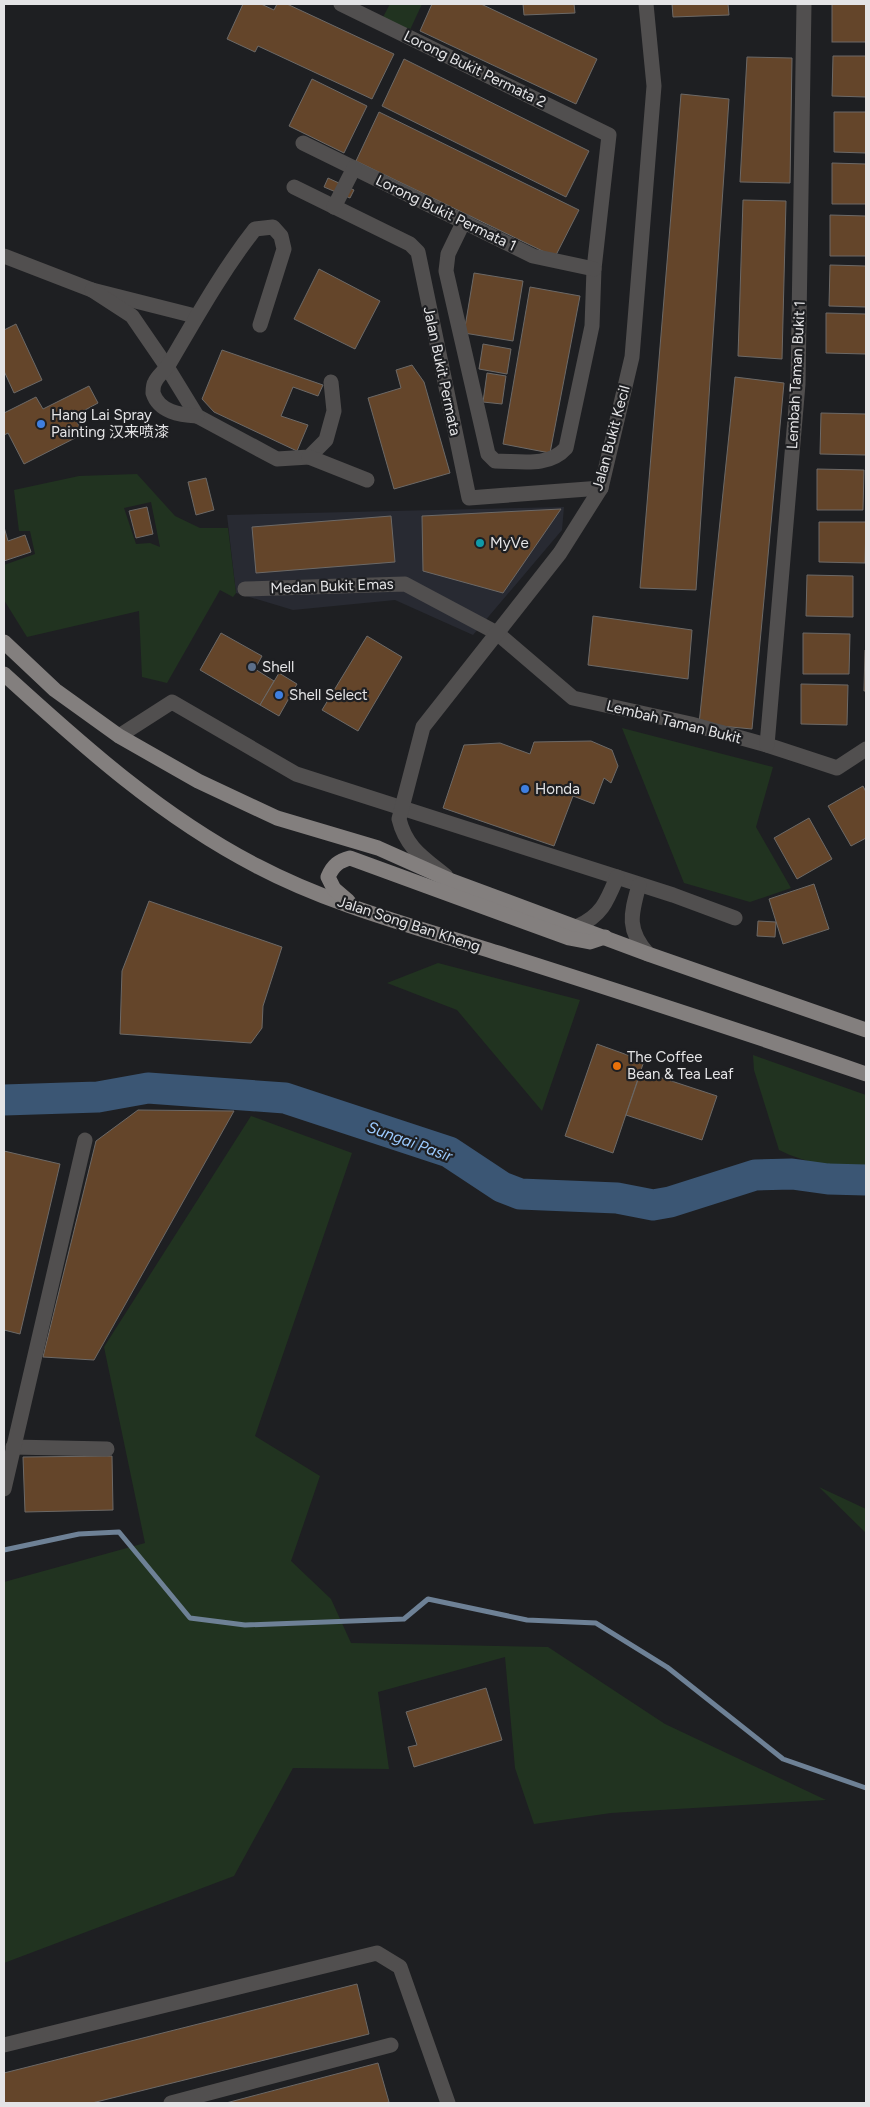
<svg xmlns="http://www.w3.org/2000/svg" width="870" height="2107" font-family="Figtree,'Noto Sans SC',sans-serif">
	<rect width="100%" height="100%" fill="#1e1f22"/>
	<!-- built -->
	<path fill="#282a32" d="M564,507l-2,23 -89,105 -78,-35 -102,10 -57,-17 -9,-78z"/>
	<!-- green -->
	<g fill="#213320" fill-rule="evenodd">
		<path d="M390,4h32l-13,28 -27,-13z"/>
		<path d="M137,474l38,42 25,12h28l8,65 -3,4 -13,-7 -53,93 -25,-6 -3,-66 -112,26 -23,-37v-35l31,-11 -5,-23h-11l-5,-41 65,-14zM151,502l9,45 -10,-4 -14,1 -12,-36z"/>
		<path d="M622,728l151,39 -17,60 35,61 -41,14 -66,-19z"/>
		<path d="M438,963l142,37 -38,111 -85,-101 -70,-27z"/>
		<path d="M753,1055l113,40v74c-30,-2 -60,-5 -87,-19l-25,-80z"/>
		<path d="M251,1116l101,37 -97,283 65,40 -29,85 40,38 20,44 197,4 117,77 161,76 -215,13 -77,11 -19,-56 -10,-111 -127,35 11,77 -96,-1 -59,108 -230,87v-381l141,-39 -41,-196z"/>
		<path d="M819,1487l47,22v24z"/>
	</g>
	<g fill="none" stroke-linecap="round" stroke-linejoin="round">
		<!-- stream -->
		<path stroke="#6e8196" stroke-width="5" d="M4,1550l75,-16 40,-2 71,86 55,7 159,-6 24,-20 99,21 69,3 71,44 116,92 83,29"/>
		<!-- river -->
		<path stroke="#3b5674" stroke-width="31" d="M4,1100l94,-3 50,-9 137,10 164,54 53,35 18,7 97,4 36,7 17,-3 85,-27 37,-1 36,5 38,1"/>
	</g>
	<!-- building -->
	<g fill="#64452a" stroke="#6c6967">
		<path d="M243,4h18l13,6 3,-6h10l107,50 -22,45 -114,-53 -3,6 -28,-13z"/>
		<path d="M432,4h49l116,55 -21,45 -156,-73z"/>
		<path d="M523,4h51l1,9 -51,2z"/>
		<path d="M672,4h56l1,11 -56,2z"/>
		<rect x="832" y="4" width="34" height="38"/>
		<path d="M833,56h33v41l-34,-1z"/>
		<path d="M747,57l45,1 -2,125 -50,-1z"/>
		<path d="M404,59l185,92 -23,46 -184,-91z"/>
		<path d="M312,79l55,27 -23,47 -55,-27z"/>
		<path d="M681,94l48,5 -33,491 -56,-2z"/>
		<path d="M379,112l200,98 -24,47 -199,-96z"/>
		<path d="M834,112h32v41l-32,-1z"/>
		<path d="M832,163l34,1v40h-34z"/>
		<path d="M328,178l26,12 -4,8 -26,-11z"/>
		<path d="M743,200l43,1 -4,158 -44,-3z"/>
		<path d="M830,215l36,1v40h-36z"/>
		<path d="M830,265l36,1v41l-37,-1z"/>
		<path d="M319,269l61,32 -25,48 -61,-30z"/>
		<path d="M474,273l49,8 -10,60 -49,-8z"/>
		<path d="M530,287l50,9 -30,157 -47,-9z"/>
		<path d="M826,313l40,1v40l-40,-1z"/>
		<path d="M16,324l26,56 -28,13 -10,-22v-41z"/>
		<path d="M483,344l28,5 -4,25 -28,-5z"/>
		<path d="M222,350l101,35 -5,11 -25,-9 -12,29 27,9 -11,26 -83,-39 -12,-13z"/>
		<path d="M412,365l12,17 26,91 -56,16 -26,-91 33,-10 -5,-18z"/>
		<path d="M487,373l19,3 -4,28 -19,-2z"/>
		<path d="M735,377l49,6 -32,346 -53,-5z"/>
		<path d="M89,386l9,17 -24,13 9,18 -59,30 -16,-31 -4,2v-22l32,-16 7,12z"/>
		<path d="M821,413l45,1v41l-46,-1z"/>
		<path d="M817,469l47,1 -1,40h-46z"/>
		<path d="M206,478l8,32 -18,5 -8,-33z"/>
		<path d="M147,507l6,27 -17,4 -7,-27z"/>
		<path d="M561,509l-58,84 -80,-22 -1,-55z"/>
		<path d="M391,516l4,46 -139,11 -4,-46z"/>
		<path d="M819,522h47l-1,41 -46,-1z"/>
		<path d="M4,527l4,14 17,-6 6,17 -27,9z"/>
		<path d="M807,575l46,1v41l-47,-1z"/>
		<path d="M593,616l99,14 -4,49 -100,-14z"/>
		<path d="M221,633l41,23 -7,13 19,12 -14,24 -60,-35z"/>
		<path d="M803,633l47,1 -1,40h-46z"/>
		<path d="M367,636l35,21 -44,74 -36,-21z"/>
		<path d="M865,650h1v41h-2z"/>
		<path d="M279,673l18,11 -18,32 -19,-11z"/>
		<path d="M801,684l47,1 -1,40 -46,-1z"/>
		<path d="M591,741l21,9 6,16 -7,17 -7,-5 -10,26 -21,-8 -19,50 -111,-38 21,-63 36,-2 30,11 4,-12z"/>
		<path d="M863,786l3,6v46l-15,8 -23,-40z"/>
		<path d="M809,818l23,41 -35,20 -23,-41z"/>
		<path d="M814,884l15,45 -46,15 -14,-45z"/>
		<path d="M149,901l133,46 -19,59 -1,22 -11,15 -131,-9 2,-63z"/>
		<path d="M758,921l18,1 -1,15 -18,-1z"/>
		<path d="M597,1044l47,17 -31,92 -48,-17z"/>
		<path d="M641,1071l76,25 -15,44 -76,-25z"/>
		<path d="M138,1110l96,1 -140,249 -51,-3 53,-216z"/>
		<path d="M4,1151l56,13 -40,170 -16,-4z"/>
		<path d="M112,1456l1,54 -88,2 -2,-55z"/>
		<path d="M486,1688l16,52 -88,27 -6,-20 9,-2 -11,-33z"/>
		<path d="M357,1984l12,50 -277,69h-88v-30z"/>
		<path d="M378,2063l11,39 -5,1h-158z"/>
	</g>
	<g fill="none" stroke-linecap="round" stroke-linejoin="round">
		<!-- minor -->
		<g stroke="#514f4f" stroke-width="15">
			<path d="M341,4l268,131 -15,134 -2,57 -26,122c-18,20 -46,13 -71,13l-7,-7 -42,-183 2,-17 16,-33"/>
			<path d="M303,143l230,113 61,13"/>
			<path d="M294,187l116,57 8,8 51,246 132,-10"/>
			<path d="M334,207l20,-39"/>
			<path d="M4,256l88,34 103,26"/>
			<path d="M92,290l40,26 35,51 30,49 80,43 32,-2 17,-17 8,-29 -3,-29"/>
			<path d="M197,416c-17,-1 -38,-4 -44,-23 0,-3 0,-8 2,-11 3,-7 10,-11 14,-18 27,-46 53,-93 86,-135l18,-2 8,9 3,13 -24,76"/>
			<path d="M309,457l58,23"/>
			<path d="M245,589l160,-5 92,49 76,65 118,26 76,21 70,23 29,-19"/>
			<path d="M119,736l53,-34 124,72 377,121 62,23"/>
			<path d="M767,745l31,-361 6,-380"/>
			<path d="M446,876c-22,-18 -40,-28 -47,-57l24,-92 137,-174 41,-65 31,-131 22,-271 -8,-82"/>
			<path d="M639,885c-8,29 -13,44 9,69"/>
			<path d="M578,926c24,-11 29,-25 39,-49"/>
			<path d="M13,1447l94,2"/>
			<path d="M4,1489l81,-349"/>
			<path d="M4,2045l373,-92 23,14 48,136"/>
			<path d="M171,2103l220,-58"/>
		</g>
		<!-- primary -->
		<g stroke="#837f7e" stroke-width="15">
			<path d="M4,642l51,48 64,46 79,45 79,37 101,30 74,33 196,73 218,76"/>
			<path d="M4,674c79,72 158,143 253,192 76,40 160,61 241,87 123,39 246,79 368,121"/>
			<path d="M348,901l-14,-12 -6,-12c5,-12 11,-16 22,-19l219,80 21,4 15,-5"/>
		</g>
	</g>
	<!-- markers -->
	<g fill="#3f7fe0" stroke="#1e1f22" stroke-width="2">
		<circle cx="41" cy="424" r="5"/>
		<circle cx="279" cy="695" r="5"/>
		<circle cx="525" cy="789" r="5"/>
	</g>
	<circle fill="#0f9aa8" stroke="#1e1f22" stroke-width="2" cx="480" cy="543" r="5"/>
	<circle fill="#5c6f8a" stroke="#1e1f22" stroke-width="2" cx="252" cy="667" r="5"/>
	<circle fill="#e8710a" stroke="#1e1f22" stroke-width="2" cx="617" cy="1066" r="5"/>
	<g text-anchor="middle" stroke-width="4.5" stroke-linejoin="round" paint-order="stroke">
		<!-- street labels -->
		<g font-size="15" fill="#e4e4e6" stroke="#1e1f22">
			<text transform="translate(475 69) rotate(26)" y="5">Lorong Bukit Permata 2</text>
			<text transform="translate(446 213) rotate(26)" y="5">Lorong Bukit Permata 1</text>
			<text transform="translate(442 371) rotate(78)" y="5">Jalan Bukit Permata</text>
			<text transform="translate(796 375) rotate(-87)" y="5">Lembah Taman Bukit 1</text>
			<text transform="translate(611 438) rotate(-75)" y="5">Jalan Bukit Kecil</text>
			<text transform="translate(332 586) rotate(-2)" y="5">Medan Bukit Emas</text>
			<text transform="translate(674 722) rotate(14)" y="5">Lembah Taman Bukit</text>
			<text transform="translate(409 924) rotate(18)" y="5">Jalan Song Ban Kheng</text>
		</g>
		<!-- poi labels -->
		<g font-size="15" fill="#e4e4e6" stroke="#1e1f22" text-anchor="start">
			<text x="51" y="420">Hang Lai Spray<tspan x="51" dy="17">Painting 汉来喷漆</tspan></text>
			<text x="490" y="548">MyVe</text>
			<text x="262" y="672">Shell</text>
			<text x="289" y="700">Shell Select</text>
			<text x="535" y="794">Honda</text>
			<text x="627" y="1062">The Coffee<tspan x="627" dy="17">Bean &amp; Tea Leaf</tspan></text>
		</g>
		<!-- water labels -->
		<g font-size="16" font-style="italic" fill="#9bcafe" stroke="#1e1f22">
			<text transform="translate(410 1141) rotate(20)" y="6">Sungai Pasir</text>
		</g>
	</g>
	<!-- border -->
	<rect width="870" height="2107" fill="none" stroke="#e4e4e6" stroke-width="10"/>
</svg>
